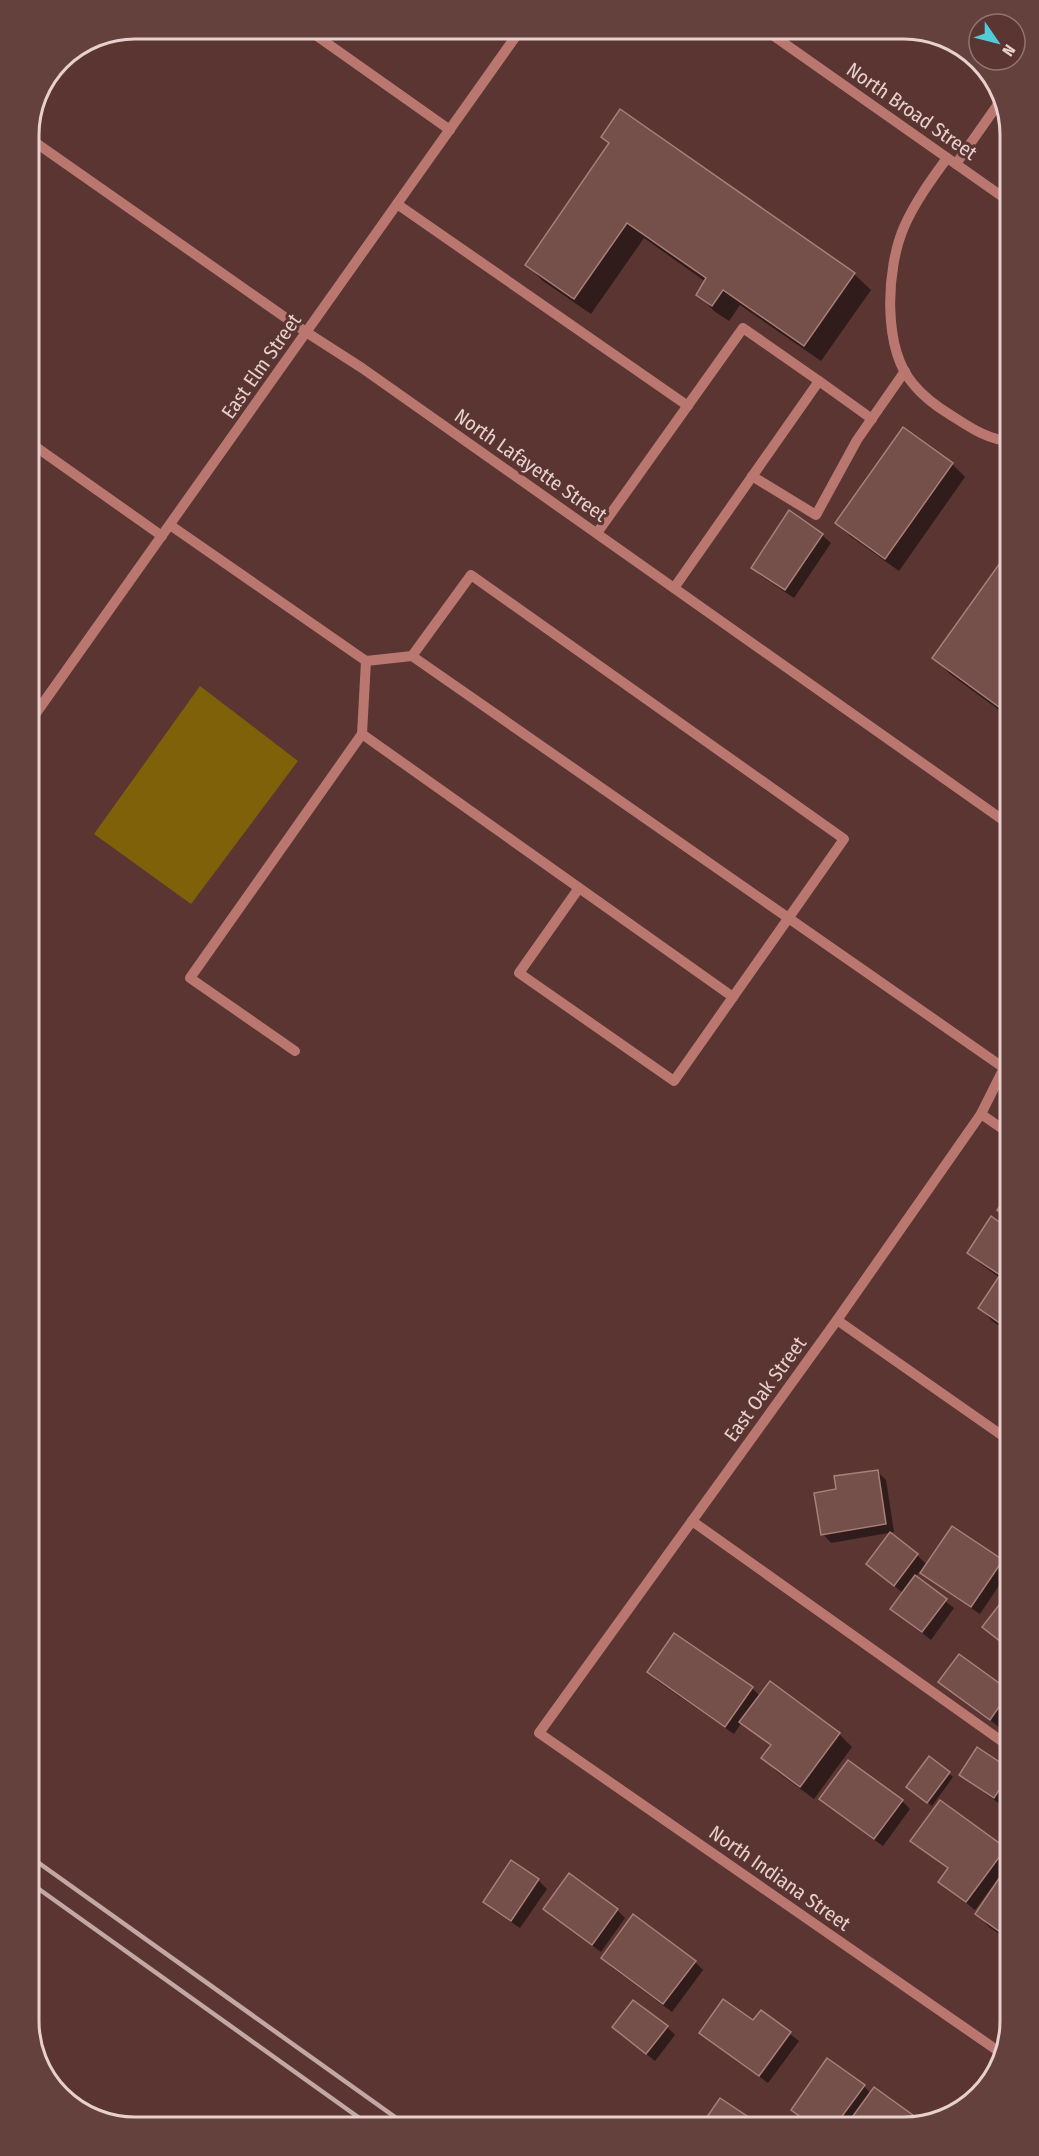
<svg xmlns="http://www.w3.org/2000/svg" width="1039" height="2156" font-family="'Fira Sans Condensed',sans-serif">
	<rect width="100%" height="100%" fill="#5a3532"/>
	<!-- green -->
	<path fill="#7f610a" d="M200,686l98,75 -107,143 -97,-70z"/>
	<!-- shadow -->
	<g fill="#0007">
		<path d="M602,137l252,137 17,16 -50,71 -81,-56 -11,16 -15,-10 -16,-17 8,-12 -62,-44 -53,76 -48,-33 -16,-16 83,-120z"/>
		<path d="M904,430l48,34 13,13 -66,94 -49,-35 -13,-13z"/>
		<path d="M822,535l9,8 -37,55 -33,-22 -8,-8z"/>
		<path d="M1010,552v166l-60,-44 -16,-16z"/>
		<path d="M991,1218l19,13v102l-18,-12 -12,-13 20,-30 -18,-13 -13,-13z"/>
		<path d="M877,1471l9,9 8,52 -63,11 -8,-9 15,-44z"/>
		<path d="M917,1555l10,10 75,-4 8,8 -30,45 -49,-33 -11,-10 -5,6 39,31 -23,32 -39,-31 11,-16 -35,-29z"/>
		<path d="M1010,1593v56l-26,-22z"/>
		<path d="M960,1656l50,38v17l-11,16 -59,-45z"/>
		<path d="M649,1672l103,16 8,8 10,-13 69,51 13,13 -38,52 -38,-28 -13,-13 9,-11 -30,-25 -8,12 -77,-53z"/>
		<path d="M978,1749l32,22v23l-7,12 -33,-23 -9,-8z"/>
		<path d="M929,1758l24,19 -21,29 -20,-16z"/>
		<path d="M821,1799l81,2 8,8 -27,37 -53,-38z"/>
		<path d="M912,1841l93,8 5,5v87l-21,-14 -12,-13 17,-25 -2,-2 -17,23 -35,-28 9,-12z"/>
		<path d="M538,1880l9,9 -27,39 -27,-18 -8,-8z"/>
		<path d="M545,1909l72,1 8,8 -24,34 -48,-35z"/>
		<path d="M603,1958l92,4 8,8 -31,42 -61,-45z"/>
		<path d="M761,2012l38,29 -31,42 -58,-42 -9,-8 52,-11z"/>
		<path d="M614,2027h53l8,8 -20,26z"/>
		<path d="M864,2086l7,8 3,-4 48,34 -18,4 -90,-1 -21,-17z"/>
		<path d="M721,2100l35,25 4,-6 12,8h-70z"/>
	</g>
	<!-- building -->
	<g fill="#754f4a" stroke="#a97f7a" stroke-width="1.5">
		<path d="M620,109l235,164 -51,73 -81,-56 -11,16 -16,-11 10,-17 -79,-55 -53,76 -49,-34 84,-122 -8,-6z"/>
		<path d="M903,427l50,36 -68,96 -50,-36z"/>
		<path d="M789,510l34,24 -38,56 -34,-22z"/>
		<path d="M1010,549v166l-78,-57z"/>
		<path d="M1010,1192v28l-13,-10z"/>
		<path d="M991,1216l19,14v100l-32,-22 22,-33 -33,-22z"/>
		<path d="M878,1470l8,54 -65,11 -7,-42 22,-4 -2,-13z"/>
		<path d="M952,1526l51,34 -32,47 -51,-34z"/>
		<path d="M890,1532l28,22 -24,32 -28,-22z"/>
		<path d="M915,1575l32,24 -25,33 -32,-23z"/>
		<path d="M1010,1591v58l-28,-22z"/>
		<path d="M674,1633l79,54 -28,40 -78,-55z"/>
		<path d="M959,1654l51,37 -20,29 -52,-38z"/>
		<path d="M770,1681l70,52 -40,54 -39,-29 10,-13 -32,-23z"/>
		<path d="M977,1747l33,22v4l-16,25 -35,-23z"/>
		<path d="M929,1756l21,16 -23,31 -21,-16z"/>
		<path d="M848,1760l55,40 -29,39 -55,-40z"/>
		<path d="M940,1800l66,48 -40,54 -28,-20 10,-14 -38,-27z"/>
		<path d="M511,1860l28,19 -28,42 -28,-19z"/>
		<path d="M1010,1862v77l-35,-25z"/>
		<path d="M569,1873l49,36 -26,36 -49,-36z"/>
		<path d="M633,1914l63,47 -33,43 -62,-46z"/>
		<path d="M723,1999l30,21 8,-10 30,22 -32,44 -60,-43z"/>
		<path d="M633,2000l35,26 -22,28 -34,-27z"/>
		<path d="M827,2058l38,27 -31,42h-19l-24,-17z"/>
		<path d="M874,2087l50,36 -20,5 -59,-1z"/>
		<path d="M720,2098l33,22 -5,7h-48z"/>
		<path d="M760,2117l15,10h-23z"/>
	</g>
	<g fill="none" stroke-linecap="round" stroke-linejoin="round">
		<!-- minor -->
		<g stroke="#b97770" stroke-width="10">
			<path d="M307,29l143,101"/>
			<path d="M764,29l246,173"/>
			<path d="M29,138l277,194 56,36 648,457"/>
			<path d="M947,158c-16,22 -32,44 -43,69 -18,42 -22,122 10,158 10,12 22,21 35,29 19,12 38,26 61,27"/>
			<path d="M956,164l47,-67"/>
			<path d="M397,204l291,202"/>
			<path d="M819,381l53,38"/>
			<path d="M29,442l133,94"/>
			<path d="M752,476l64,39 41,-75 48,-69"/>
			<path d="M170,525l196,136 46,-5 592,412"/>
			<path d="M597,533l146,-205 76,53 -145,207"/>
			<path d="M412,656l59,-81 373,264 -170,242 -155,-108 60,-85"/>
			<path d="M29,723l492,-694"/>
			<path d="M362,734l371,263"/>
			<path d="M295,1051l-105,-73 172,-244 4,-73"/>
			<path d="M981,1114l29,20"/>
			<path d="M837,1320l173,121"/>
			<path d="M692,1521l318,226"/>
			<path d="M1001,2053l-462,-320 298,-413 144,-206 23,-46 6,-9"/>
		</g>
		<!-- rail -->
		<g stroke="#c2a7a4" stroke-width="4.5">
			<path d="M29,1856l380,271"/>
			<path d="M29,1882l343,245"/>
		</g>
	</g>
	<g text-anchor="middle" stroke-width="6" stroke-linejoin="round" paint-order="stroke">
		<!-- street labels -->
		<g font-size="20" fill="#e8d0cd" stroke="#5a3532">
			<text transform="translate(912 111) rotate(35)" y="7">North Broad Street</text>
			<text transform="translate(261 366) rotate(-55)" y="7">East Elm Street</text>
			<text transform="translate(531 465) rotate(35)" y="7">North Lafayette Street</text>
			<text transform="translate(765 1389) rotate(-54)" y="7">East Oak Street</text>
			<text transform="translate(780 1878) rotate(35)" y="7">North Indiana Street</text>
		</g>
	</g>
	<!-- crop -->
	<path d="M0 0H1039V2156H0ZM135 39H904A96 96 0 0 1 1000 135V2021A96 96 0 0 1 904 2117H135A96 96 0 0 1 39 2021V135A96 96 0 0 1 135 39Z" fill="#65413e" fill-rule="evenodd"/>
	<path fill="none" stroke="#e8d0cd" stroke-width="3" d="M135 39H904A96 96 0 0 1 1000 135V2021A96 96 0 0 1 904 2117H135A96 96 0 0 1 39 2021V135A96 96 0 0 1 135 39Z"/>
	<!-- north arrow -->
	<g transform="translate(997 42) rotate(125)"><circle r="28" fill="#5a3532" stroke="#937370" stroke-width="1.5"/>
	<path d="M0-4.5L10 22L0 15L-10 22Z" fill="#52cbd9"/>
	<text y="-9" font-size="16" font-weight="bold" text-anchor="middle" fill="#e8d0cd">N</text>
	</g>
</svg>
